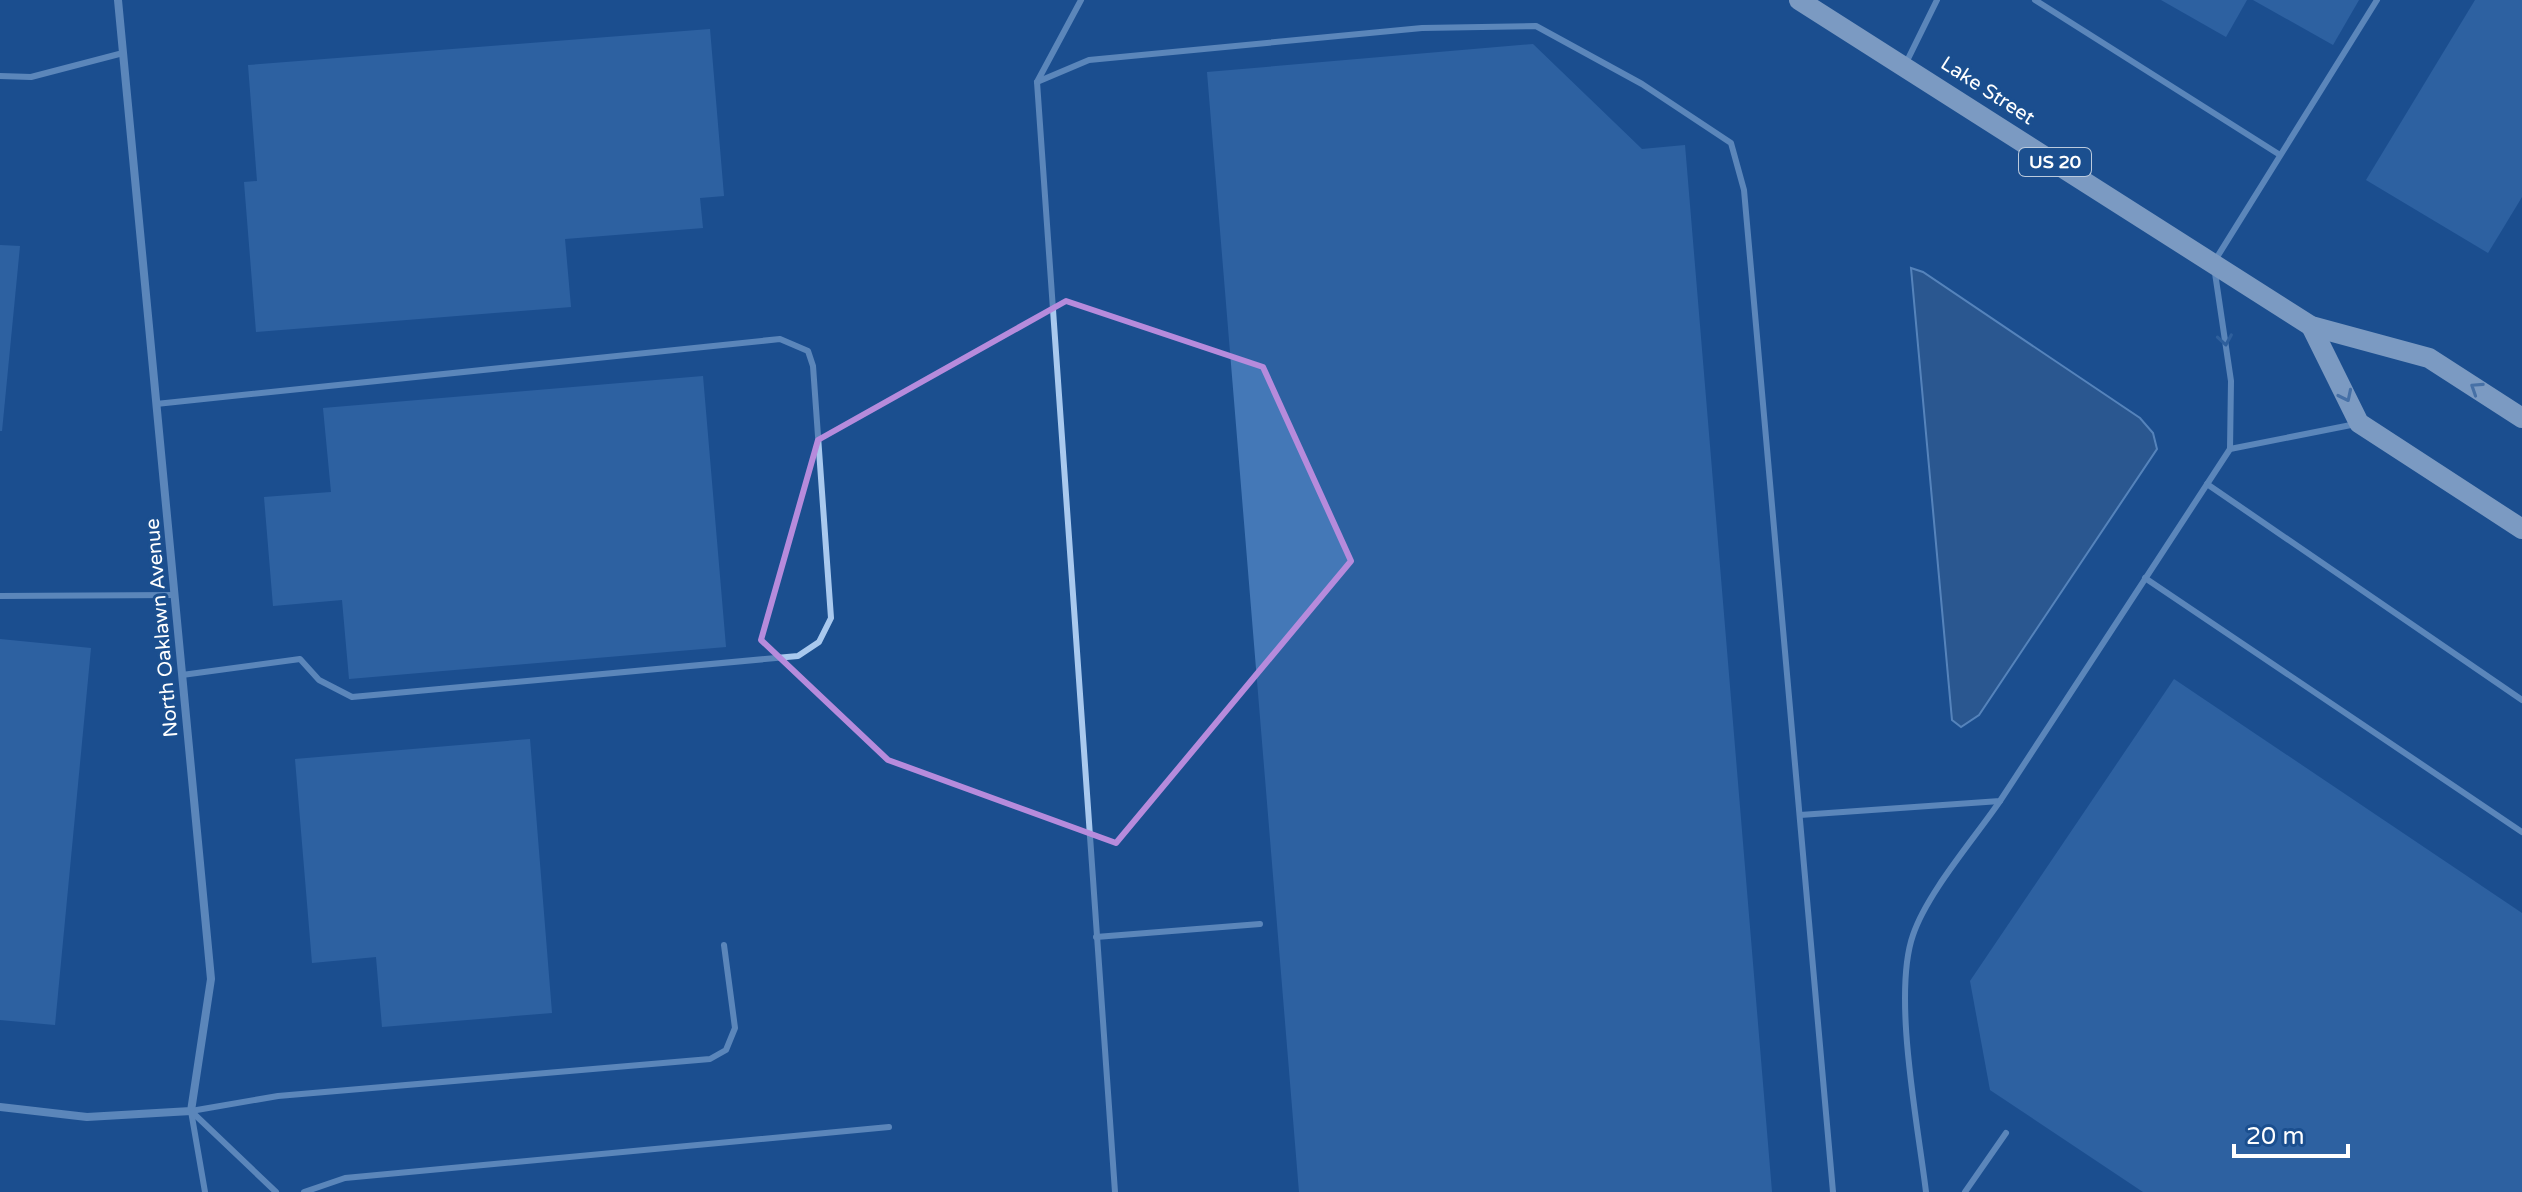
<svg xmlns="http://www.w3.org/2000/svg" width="2522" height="1192" font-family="'Varela Round',sans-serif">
	<rect width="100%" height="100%" fill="#1b4f8f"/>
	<!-- water -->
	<path fill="#3c6290" stroke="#9cc4f0" stroke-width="2" d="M1911,268l12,4 217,146 13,15 4,16 -178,266 -18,12 -9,-7z"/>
	<!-- building -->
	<g fill="#4478b7">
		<path d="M2161,0h86l-21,37z"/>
		<path d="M2253,0h106l-26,45z"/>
		<path d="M2475,0h47v197l-34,56 -122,-73z"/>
		<path d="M710,29l14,167 -24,2 3,30 -138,11 6,68 -315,25 -12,-150 13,-1 -9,-116z"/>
		<path d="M1533,44l109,105 43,-4 87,1047h-473l-92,-1120z"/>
		<path d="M0,245l20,1 -18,185h-2z"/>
		<path d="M703,376l23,271 -377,32 -7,-79 -69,6 -9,-109 67,-5 -8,-84z"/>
		<path d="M0,639l91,9 -36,377 -55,-5z"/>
		<path d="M2174,679l348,234v279h-379l-153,-102 -20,-109z"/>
		<path d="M530,739l22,274 -170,14 -6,-70 -64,6 -17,-204z"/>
	</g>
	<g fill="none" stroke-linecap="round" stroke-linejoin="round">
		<!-- service -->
		<g stroke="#a9c9ee" stroke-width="6">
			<path d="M1081,0l-44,82 78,1110"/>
			<path d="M2035,0l245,155"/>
			<path d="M1905,65l32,-65"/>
			<path d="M0,76l31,1 92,-24"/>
			<path d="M1037,82l52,-22 333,-32 114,-2 106,58 89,59 13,47 89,1002"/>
			<path d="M2214,262l163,-262"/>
			<path d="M156,404l624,-65 28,12 5,15 18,252 -12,24 -21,14 -446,41 -33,-17 -19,-21 -118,16"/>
			<path d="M2230,449l126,-25"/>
			<path d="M2207,484l315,216"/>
			<path d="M2145,578l377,254"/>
			<path d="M0,596l174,-1"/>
			<path d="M1800,815l200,-14 230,-352 1,-68 -16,-108"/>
			<path d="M1096,937l164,-13"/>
			<path d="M191,1111l87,-15 432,-37 16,-9 9,-22 -11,-83"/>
			<path d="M191,1111l85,81"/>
			<path d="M191,1111l14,81"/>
			<path d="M304,1192l41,-14 544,-51"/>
			<path d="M1926,1192c-8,-67 -34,-197 -13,-257 14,-42 61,-96 87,-134"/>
			<path d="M1965,1192l41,-59"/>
		</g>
		<!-- minor -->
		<path stroke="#a9c9ee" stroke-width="8" d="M0,1107l87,10 104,-6 20,-132 -93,-979"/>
		<!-- primary -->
		<g stroke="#f0f6ff" stroke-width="20">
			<path d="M1799,0l512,326 118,32 93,60"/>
			<path d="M2311,326l48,97 163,106"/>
		</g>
	</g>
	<!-- one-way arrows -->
	<defs><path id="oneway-chevron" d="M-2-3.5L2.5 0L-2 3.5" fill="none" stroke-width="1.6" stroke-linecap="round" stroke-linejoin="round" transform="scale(2)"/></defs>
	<use stroke="#4674ac" href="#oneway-chevron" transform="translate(2225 340) rotate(81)"/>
	<g stroke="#7b9ac1">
		<use href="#oneway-chevron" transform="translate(2476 388) rotate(-147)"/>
		<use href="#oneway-chevron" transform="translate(2346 396) rotate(64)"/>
	</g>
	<!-- marked area -->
	<path d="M0 0H2522V1192H0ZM1066,301l197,66 88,194 -235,282 -228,-83 -127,-120 57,-200z" fill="#1b4f8f" fill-opacity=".55" fill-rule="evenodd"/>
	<path fill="none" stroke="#b68bdc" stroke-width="6" stroke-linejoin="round" d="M1066,301l197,66 88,194 -235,282 -228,-83 -127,-120 57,-200z"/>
	<g text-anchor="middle" stroke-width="6" stroke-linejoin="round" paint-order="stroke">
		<!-- shield labels -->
		<rect fill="#1b4f8f" stroke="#bbcadd" stroke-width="2" x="2019" y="148" width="72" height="28" rx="6"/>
		<g font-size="18" font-weight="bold" fill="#fff">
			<text x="2055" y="168">US 20</text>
		</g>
		<!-- street labels -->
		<g font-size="20" fill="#fff" stroke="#1b4f8f">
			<text transform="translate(1988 90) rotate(33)" y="7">Lake Street</text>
			<text transform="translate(161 628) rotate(-95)" y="7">North Oaklawn Avenue</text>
		</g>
	</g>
	<!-- scale -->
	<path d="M2234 1144v12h114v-12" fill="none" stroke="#ffffff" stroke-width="4"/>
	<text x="2246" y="1144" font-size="24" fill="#ffffff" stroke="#1b4f8f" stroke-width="6" paint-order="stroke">20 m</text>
</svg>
